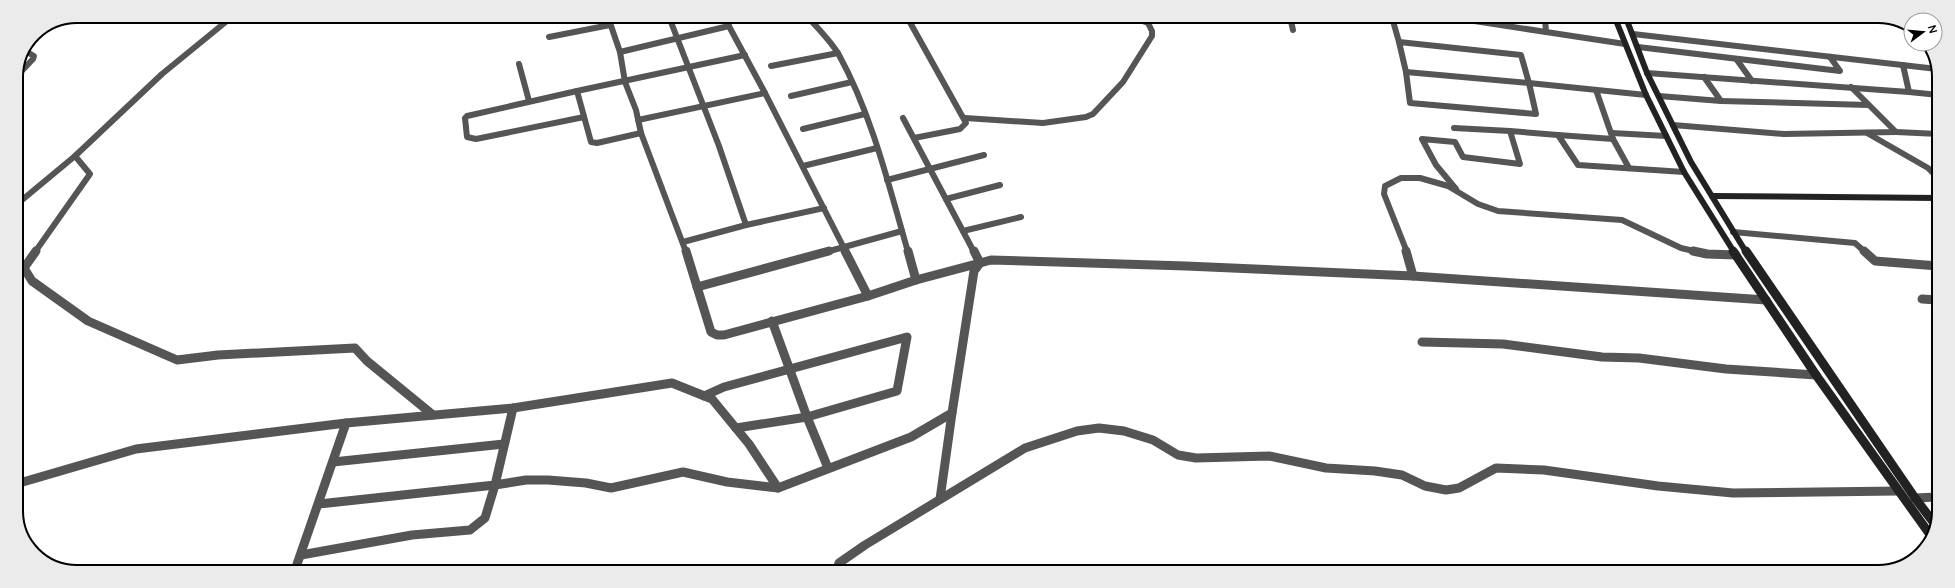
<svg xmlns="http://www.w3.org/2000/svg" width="1955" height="588" font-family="Manrope,sans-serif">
	<rect width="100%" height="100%" fill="#fff"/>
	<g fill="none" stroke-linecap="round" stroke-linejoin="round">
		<!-- street-far1 -->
		<g stroke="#555" stroke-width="6">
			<path d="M608,17l12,35 5,30 11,28 5,23 45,119"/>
			<path d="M669,17l50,129 27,79 78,-17"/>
			<path d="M724,17l41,76 81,159"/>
			<path d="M808,17c10,12 23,24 31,38 33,60 50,131 69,197"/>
			<path d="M907,17l59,106 -6,6 -46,9"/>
			<path d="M1290,17l3,13"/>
			<path d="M1381,18l12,3 6,21"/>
			<path d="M1455,18l91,14 -1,-14"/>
			<path d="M1546,32l79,12"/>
			<path d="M1633,34l304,35"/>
			<path d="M549,37l61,-12"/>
			<path d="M1399,42l122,13 8,28 -123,-11z"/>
			<path d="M1638,47l202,24 -10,-14"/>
			<path d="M620,52l109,-26"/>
			<path d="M1737,60l15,21"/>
			<path d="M519,64l10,37"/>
			<path d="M771,66l67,-13"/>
			<path d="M1406,72l4,31 126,11 -7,-31 117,12"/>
			<path d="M1647,73l262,19 -6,-27"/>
			<path d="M17,76l16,-17 1,-3 -7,-4"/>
			<path d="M1596,90l17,49 16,29"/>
			<path d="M577,91l-110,25 -2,2 2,19 9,2 108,-22"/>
			<path d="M1909,92l30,3"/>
			<path d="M791,96l61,-14"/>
			<path d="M1659,96l62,5 -17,-24"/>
			<path d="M1721,101l147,4"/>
			<path d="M903,118l71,134"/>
			<path d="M965,118l78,5 43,-6 7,-3 30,-32 29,-46v-5l-4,-8 -16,-6"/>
			<path d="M638,120l127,-27"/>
			<path d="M1673,125l111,9 112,-2 -45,-45"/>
			<path d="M1454,128l56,3"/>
			<path d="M803,129l62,-15"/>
			<path d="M1896,132l43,2"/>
			<path d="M641,133l-44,10 -6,-1 -14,-51 168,-36"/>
			<path d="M1612,133l54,3"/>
			<path d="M1867,133l61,35 10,10"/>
			<path d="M1613,139l-55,-4 20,30 106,7"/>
			<path d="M803,166l74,-18"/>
			<path d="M887,180l97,-25"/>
			<path d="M1456,189l-20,-24 -14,-26 33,3 8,15 57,7 -10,-33 48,4"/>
			<path d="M946,199l54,-14"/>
			<path d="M16,205l59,-49 87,-82 71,-58"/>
			<path d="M963,231l58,-14"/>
			<path d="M1733,232l122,11 10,9"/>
			<path d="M683,242l63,-17"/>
			<path d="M35,252l55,-78 -15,-18"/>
			<path d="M826,252l76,-21"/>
			<path d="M1407,252l-23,-58 1,-8 16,-8h19l28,8 30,18 20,7 124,9 59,28 17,4"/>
		</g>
		<!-- street -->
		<g stroke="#555" stroke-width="9">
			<path d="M36,251l-12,17 8,13 56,40 89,39 41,-5 137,-7 12,13 66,54"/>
			<path d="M686,251l25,81 6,3h7l144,-39 -23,-45"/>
			<path d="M1693,251l14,3 29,1"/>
			<path d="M1864,251l11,10 63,5"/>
			<path d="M1413,276l353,24"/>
			<path d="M916,280l64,-17 -6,-12"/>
			<path d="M697,287l132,-36"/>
			<path d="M868,296l48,-16 -8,-29"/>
			<path d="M1922,299l16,1"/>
			<path d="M772,321l35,96 21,51"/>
			<path d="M1422,342l81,2 99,13 37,1 87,11 90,6"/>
			<path d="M704,396l20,-9 183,-50 -10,54 -90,26 -71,11"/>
			<path d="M333,462l171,-18"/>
			<path d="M16,484l120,-35 210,-26 167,-15 159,-25 40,16 37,45 29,44 133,-51 41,-24 22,-142 6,-8 11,-3 195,6 227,10 -7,-25"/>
			<path d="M1915,498l22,-1"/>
			<path d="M940,499l12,-86"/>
			<path d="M319,504l176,-19 18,-77"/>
			<path d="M301,555l111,-20 58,-5 15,-12 10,-33 31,-5h22l38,3 25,5 72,-16 44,10 51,6"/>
			<path d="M295,570l51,-147"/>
			<path d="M836,571l3,-8 26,-18 160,-97 52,-17 22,-3 25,3 29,9 25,15 18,3 73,-2 57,12 49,3 27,4 23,11 21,4 13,-2 37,-20 48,2 114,16 75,7 165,-2"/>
		</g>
		<!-- secondary-far1 -->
		<g stroke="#222" stroke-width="6">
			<path d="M1615,18l31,77 38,77 50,80"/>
			<path d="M1626,18l21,55 44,89 55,90"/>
			<path d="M1712,196l226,2"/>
		</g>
		<!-- secondary -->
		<g stroke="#222" stroke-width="9">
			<path d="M1733,251l83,124 115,161"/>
			<path d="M1746,251l169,247 22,29"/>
		</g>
	</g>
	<!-- crop -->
	<path d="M0 0H1955V588H0ZM77 23H1878A54 54 0 0 1 1932 77V511A54 54 0 0 1 1878 565H77A54 54 0 0 1 23 511V77A54 54 0 0 1 77 23Z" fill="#ebebeb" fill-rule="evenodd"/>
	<path fill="none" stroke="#000" stroke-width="2" d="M77 23H1878A54 54 0 0 1 1932 77V511A54 54 0 0 1 1878 565H77A54 54 0 0 1 23 511V77A54 54 0 0 1 77 23Z"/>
	<!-- north arrow -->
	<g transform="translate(1923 32) rotate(74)"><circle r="19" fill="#ffffff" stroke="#999999"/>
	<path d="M0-3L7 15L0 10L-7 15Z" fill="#000000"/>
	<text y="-6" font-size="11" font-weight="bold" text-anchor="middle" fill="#000000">N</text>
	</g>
</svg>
